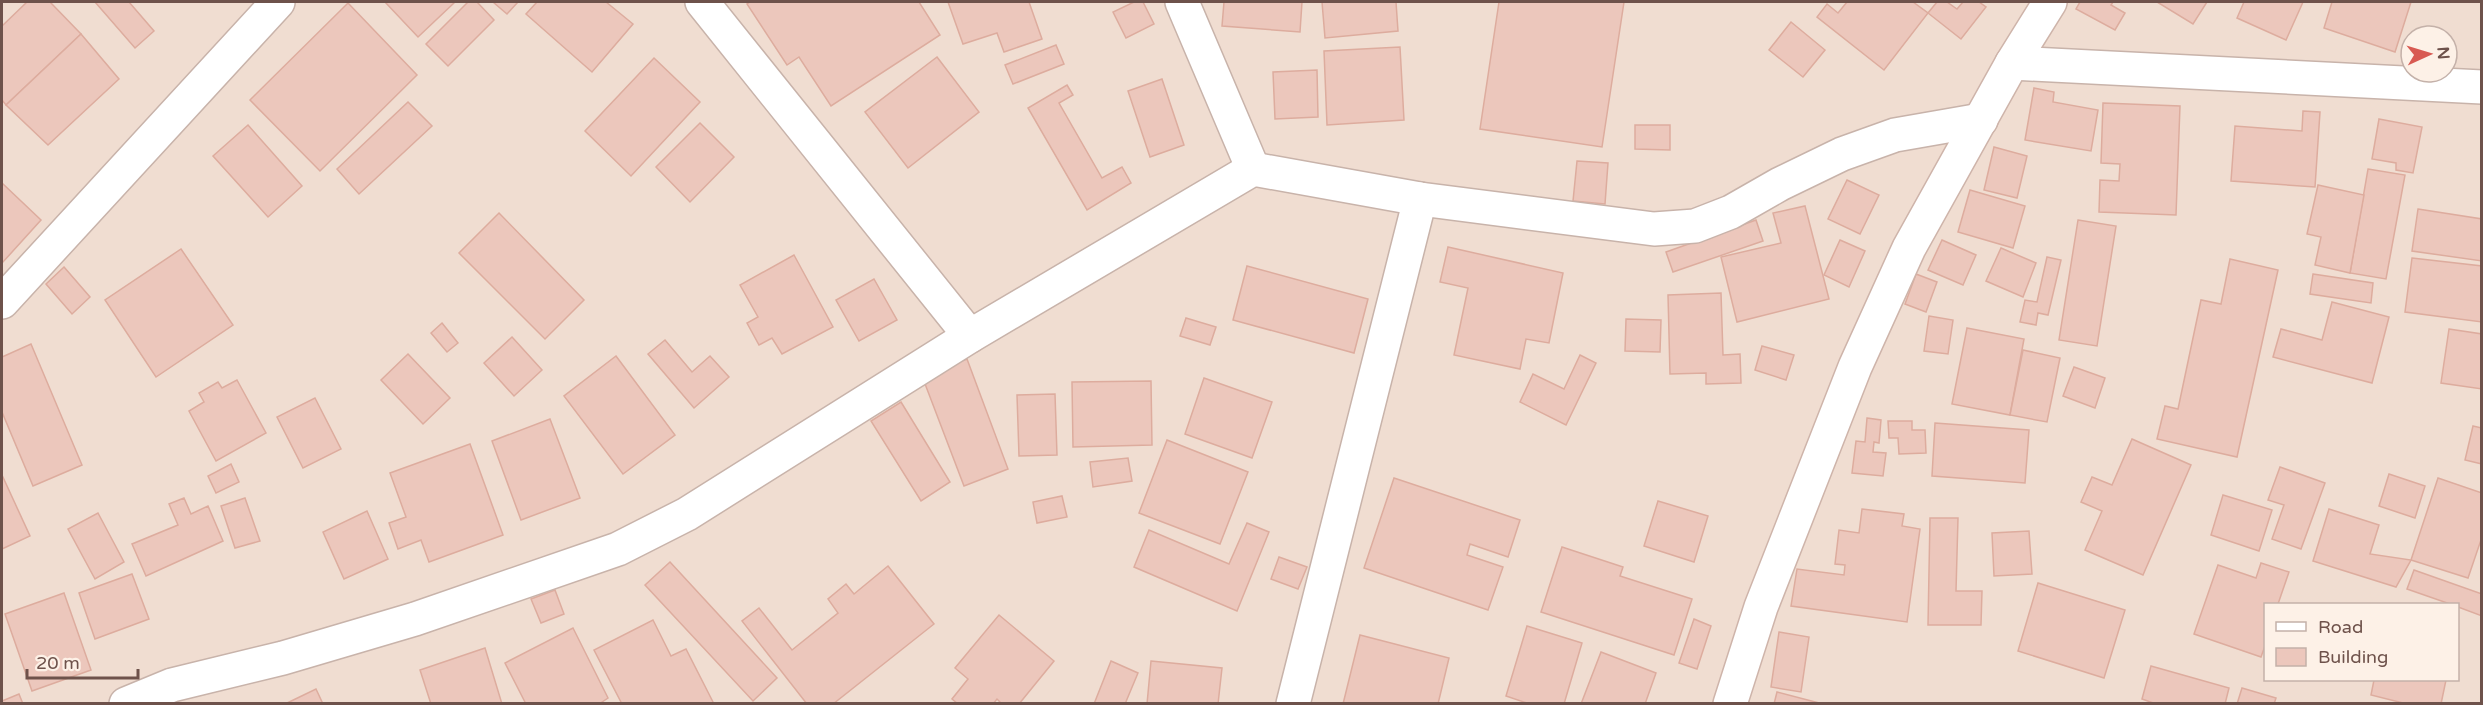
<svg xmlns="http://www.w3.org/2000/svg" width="2483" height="705" font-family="'Varela Round',sans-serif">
	<rect width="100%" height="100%" fill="#f9ece2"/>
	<!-- residential -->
	<path fill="#f0ddd1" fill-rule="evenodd" d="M2,2h2479v701h-2479zM2411,36h36v36h-36zM2266,604h192v76h-192z"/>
	<!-- building -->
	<g fill="#ecc7bc" stroke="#ddac9e" stroke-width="1.5">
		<path d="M27,2h23l31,32 -75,71 -4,-5v-74z"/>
		<path d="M95,2h34l25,29 -19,17z"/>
		<path d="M385,2h70l-37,35z"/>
		<path d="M468,2h9l17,18 -46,46 -22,-22z"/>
		<path d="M493,2h25l-11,12z"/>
		<path d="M537,2h69l27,22 -41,48 -66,-58z"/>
		<path d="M750,2h169l21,33 -109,71 -32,-49 -12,8 -40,-61z"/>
		<path d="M948,2h81l13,37 -38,13 -7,-19 -34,11z"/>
		<path d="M1134,2h9l11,22 -28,14 -13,-26z"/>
		<path d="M1224,2h78l-2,30 -78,-6z"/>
		<path d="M1322,2h74l2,29 -73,7z"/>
		<path d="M1499,2h125l-22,145 -122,-18z"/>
		<path d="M1847,2h66l15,11 -44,57 -67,-53 10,-13 11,9z"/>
		<path d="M1937,2h10l10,7 6,-7h16l7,5 -25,32 -33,-26z"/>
		<path d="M2080,2h33l-2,3 14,8 -10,17 -39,-21z"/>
		<path d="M2157,2h50l-14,22z"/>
		<path d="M2244,2h59l-17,38 -49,-22z"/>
		<path d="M2332,2h79l-16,50 -71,-24z"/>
		<path d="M348,3l69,72 -97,96 -70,-71z"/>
		<path d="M1791,22l34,28 -22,27 -34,-27z"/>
		<path d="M81,34l38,45 -71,66 -42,-40z"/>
		<path d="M1056,45l8,19 -51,20 -8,-19z"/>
		<path d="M1400,47l4,73 -77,5 -3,-74z"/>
		<path d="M937,57l42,55 -71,56 -43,-56z"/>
		<path d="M654,58l46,44 -69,74 -46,-45z"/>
		<path d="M1317,70l1,47 -43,2 -2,-47z"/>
		<path d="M1162,79l22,66 -34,12 -22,-66z"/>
		<path d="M1067,85l6,10 -14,8 43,75 20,-11 9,16 -44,27 -59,-102z"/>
		<path d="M2034,88l20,4 -1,10 45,8 -7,41 -66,-11z"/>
		<path d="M408,102l24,24 -73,68 -22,-25z"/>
		<path d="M2103,103l77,3 -4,109 -77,-3 1,-32 19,1 1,-17 -19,-1z"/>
		<path d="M2303,111l17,1 -5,75 -84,-6 4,-55 67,5z"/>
		<path d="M2379,119l43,8 -9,46 -17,-3v-7l-24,-4z"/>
		<path d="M700,123l34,34 -44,45 -34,-35z"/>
		<path d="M248,125l54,61 -34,31 -55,-61z"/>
		<path d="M1635,125h35v25l-35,-1z"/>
		<path d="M1994,147l33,9 -10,42 -33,-8z"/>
		<path d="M1577,161l31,2 -3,41 -32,-3z"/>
		<path d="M2368,169l37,6 -19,104 -36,-6z"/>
		<path d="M1847,180l32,15 -19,39 -32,-15z"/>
		<path d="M2,183l39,37 -38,42 -1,-1z"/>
		<path d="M2318,185l46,10 -14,78 -35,-8 6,-28 -14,-3z"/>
		<path d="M1970,190l55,16 -12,42 -55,-16z"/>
		<path d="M1805,206l24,93 -92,23 -16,-65 60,-14 -8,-30z"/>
		<path d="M2418,209l64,10v42l-70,-10z"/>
		<path d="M499,213l85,87 -39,39 -86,-86z"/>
		<path d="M1756,220l7,21 -90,31 -7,-20z"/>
		<path d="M2078,220l38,6 -19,120 -38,-6z"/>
		<path d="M1840,240l25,11 -16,36 -25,-12z"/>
		<path d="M1942,240l34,15 -13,30 -35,-15z"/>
		<path d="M1448,247l115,26 -14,70 -23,-4 -6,30 -66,-14 14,-67 -28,-6z"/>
		<path d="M2001,248l35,15 -13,34 -37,-16z"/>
		<path d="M181,249l52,76 -77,52 -51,-77z"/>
		<path d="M794,255l39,72 -51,27 -10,-16 -13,7 -12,-22 11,-6 -18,-32z"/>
		<path d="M2047,257l14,3 -13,55 -10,-2 -2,12 -16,-3 5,-22 12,2z"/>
		<path d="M2412,258l70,8v56l-77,-10z"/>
		<path d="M2230,259l48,11 -41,187 -80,-18 8,-33 13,3 23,-109 20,4z"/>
		<path d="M1247,266l121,33 -14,54 -121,-33z"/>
		<path d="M64,267l26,30 -18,17 -26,-30z"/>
		<path d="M1916,274l21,8 -11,30 -21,-8z"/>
		<path d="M2313,274l60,9 -2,20 -61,-9z"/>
		<path d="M874,279l23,41 -38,21 -23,-41z"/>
		<path d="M1721,293l2,62 17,-1 1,29 -35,1v-11l-36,1 -2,-79z"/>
		<path d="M2332,302l57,15 -17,66 -99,-26 8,-28 41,11z"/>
		<path d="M1929,316l24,4 -5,34 -24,-3z"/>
		<path d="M1186,318l30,9 -6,18 -30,-9z"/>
		<path d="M1626,319l35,1 -1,32 -35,-1z"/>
		<path d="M442,323l16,20 -11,9 -16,-19z"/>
		<path d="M1967,328l57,11 -14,76 -58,-11z"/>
		<path d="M2449,329l33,5v55l-41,-6z"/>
		<path d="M512,337l30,33 -28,26 -30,-33z"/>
		<path d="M665,340l27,32 18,-16 19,21 -35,31 -46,-54z"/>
		<path d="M31,344l51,121 -49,21 -31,-74v-55z"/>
		<path d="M1762,346l32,9 -8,25 -31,-10z"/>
		<path d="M2023,350l37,8 -13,64 -37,-7z"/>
		<path d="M408,354l42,44 -27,26 -42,-44z"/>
		<path d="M1580,355l16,8 -30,62 -46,-23 13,-28 31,15z"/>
		<path d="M616,356l59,79 -52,39 -59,-78z"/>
		<path d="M967,359l41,110 -44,17 -42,-110z"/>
		<path d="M2074,367l31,11 -10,30 -32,-12z"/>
		<path d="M1204,378l68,24 -20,56 -67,-24z"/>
		<path d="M237,380l29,53 -50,28 -27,-50 15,-9 -5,-9 19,-11 4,6z"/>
		<path d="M1151,381l1,64 -79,2 -1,-65z"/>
		<path d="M1055,394l2,61 -38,1 -2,-61z"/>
		<path d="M315,398l26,51 -38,19 -26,-51z"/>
		<path d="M901,402l49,80 -29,19 -50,-80z"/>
		<path d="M1867,418l14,2 -2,23 -5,-1 -1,10 13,1 -3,23 -31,-3 4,-32 9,1z"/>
		<path d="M550,419l30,79 -59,22 -29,-79z"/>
		<path d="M1888,421h24v9h13l1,23 -27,1 -1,-16h-9z"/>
		<path d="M1935,423l94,7 -4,53 -93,-7z"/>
		<path d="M2473,426l9,2v36l-17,-4z"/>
		<path d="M2132,439l59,26 -48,110 -58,-25 17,-39 -21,-9 11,-25 20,8z"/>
		<path d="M1167,440l81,32 -28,72 -81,-31z"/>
		<path d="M470,444l33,91 -74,27 -8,-22 -23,9 -9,-26 17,-6 -16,-44z"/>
		<path d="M1128,458l4,23 -39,6 -3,-25z"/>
		<path d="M231,464l8,18 -23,11 -8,-17z"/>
		<path d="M2280,467l45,16 -24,66 -29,-10 12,-34 -16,-5z"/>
		<path d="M2389,474l36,12 -10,32 -36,-12z"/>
		<path d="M2,475l28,61 -28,13z"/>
		<path d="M1394,478l126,42 -12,37 -38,-13 -3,11 36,12 -15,43 -124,-42z"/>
		<path d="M2438,478l44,15v44l-14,41 -57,-18z"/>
		<path d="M2223,495l49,15 -13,41 -48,-16z"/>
		<path d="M1062,496l5,21 -30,6 -4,-21z"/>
		<path d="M184,498l7,16 17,-8 15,35 -77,35 -14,-32 46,-19 -9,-21z"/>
		<path d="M245,498l15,43 -25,7 -14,-42z"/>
		<path d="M1658,501l50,15 -14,46 -50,-16z"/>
		<path d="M1862,509l42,5 -2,12 18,3 -13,93 -116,-16 6,-37 47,6 1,-10 -10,-1 4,-34 20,3z"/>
		<path d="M2329,509l50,16 -9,29 41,6 -15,27 -83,-26z"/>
		<path d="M367,511l21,48 -44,20 -21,-47z"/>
		<path d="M98,513l26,49 -29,17 -27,-50z"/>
		<path d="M1930,518h28l-2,73h26l-1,34h-53z"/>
		<path d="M1247,523l22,9 -32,79 -103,-44 15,-37 80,34z"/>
		<path d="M2029,531l3,43 -38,2 -2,-43z"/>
		<path d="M1562,547l61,20 -3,9 72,23 -18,56 -133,-43z"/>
		<path d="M1279,557l28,10 -9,22 -27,-10z"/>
		<path d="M670,562l107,116 -24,23 -108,-116z"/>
		<path d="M2261,563l28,9 -11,32h-12v39l-5,14 -67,-23 24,-69 38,13z"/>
		<path d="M888,566l46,58 -101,80h-26l-65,-83 17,-13 33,42 46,-37 -10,-14 18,-15 8,10z"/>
		<path d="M2414,570l68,24v22l-24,-9v-3h-8l-43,-15z"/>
		<path d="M132,574l17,45 -54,20 -16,-46z"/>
		<path d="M2038,583l87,27 -21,68 -86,-27z"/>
		<path d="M555,590l9,24 -23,9 -10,-24z"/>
		<path d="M64,593l27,77 -59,21 -27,-77z"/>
		<path d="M999,615l55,46 -35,43h-17l-5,-5 -4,5h-35l-6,-5 16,-20 -13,-11z"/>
		<path d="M1694,619l17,7 -14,43 -18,-6z"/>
		<path d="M653,620l18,36 15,-7 28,55h-92l-28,-54z"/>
		<path d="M1527,626l55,17 -18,61h-34l-24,-8z"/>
		<path d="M573,628l35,70 -9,6h-73l-21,-41z"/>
		<path d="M1779,632l30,5 -8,55 -30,-5z"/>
		<path d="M1360,635l89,23 -11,46h-95z"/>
		<path d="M485,648l17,56h-71l-11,-34z"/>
		<path d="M1601,652l55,21 -11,31h-64z"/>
		<path d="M1111,661l27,12 -13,31h-31z"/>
		<path d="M1151,661l71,7 -4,36h-71z"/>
		<path d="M2151,666l78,22 -4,16h-69l-14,-5z"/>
		<path d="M2374,680h72l-5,24h-34l-36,-9z"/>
		<path d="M2242,688l34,10 -2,6h-37z"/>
		<path d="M316,689l7,15h-38z"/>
		<path d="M1777,692l46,12h-49z"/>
		<path d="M19,694l4,10h-21v-3z"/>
	</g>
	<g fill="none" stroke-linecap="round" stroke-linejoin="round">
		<!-- street casing -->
		<g stroke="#c8b3aa" stroke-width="36">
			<g id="street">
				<path d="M702,2l268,334"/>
				<path d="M1182,2l71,167"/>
				<path d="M2012,63l470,24"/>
				<path d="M2,302l276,-300"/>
				<path d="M126,704l46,-19 111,-27 132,-39 203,-70 69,-35 283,-178 283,-167 167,30 234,30 41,-3 36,-14 49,-28 62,-30 53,-19 86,-15"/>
				<path d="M1293,704l127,-505"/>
			</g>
		</g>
		<!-- secondary casing -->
		<g stroke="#ceb4aa" stroke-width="36">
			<path id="secondary" d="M1730,704l31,-97 94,-240 54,-119 103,-185 38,-61"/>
		</g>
		<!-- street -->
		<use href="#street" stroke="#fff" stroke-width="33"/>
		<!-- secondary -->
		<use href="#secondary" stroke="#fff" stroke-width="33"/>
	</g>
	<!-- border -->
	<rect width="2483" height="705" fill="none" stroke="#6e524b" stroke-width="6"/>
	<!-- legend -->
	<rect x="2264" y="603" width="195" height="78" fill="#fdf1e7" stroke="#c4b1a9" stroke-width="1.5"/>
	<rect x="2276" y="622" width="30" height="9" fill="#ffffff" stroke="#c4b1a9" stroke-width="1.5"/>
	<text x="2318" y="633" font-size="18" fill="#6e524b">Road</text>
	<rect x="2276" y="648" width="30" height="18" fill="#ecc7bc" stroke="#c4b1a9" stroke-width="1.5"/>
	<text x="2318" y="663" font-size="18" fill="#6e524b">Building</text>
	<!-- north arrow -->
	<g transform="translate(2429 54) rotate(86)"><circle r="28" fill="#fdf1e7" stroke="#c4b1a9" stroke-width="1.5"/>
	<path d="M0-4.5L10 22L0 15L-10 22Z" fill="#d85a52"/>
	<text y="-9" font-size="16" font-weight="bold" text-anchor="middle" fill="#6e524b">N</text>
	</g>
	<!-- scale -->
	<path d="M27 669v9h111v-9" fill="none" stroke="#6e524b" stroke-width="3"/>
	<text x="36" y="669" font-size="18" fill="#6e524b" stroke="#fdf1e7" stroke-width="4.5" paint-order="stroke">20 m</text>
</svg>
